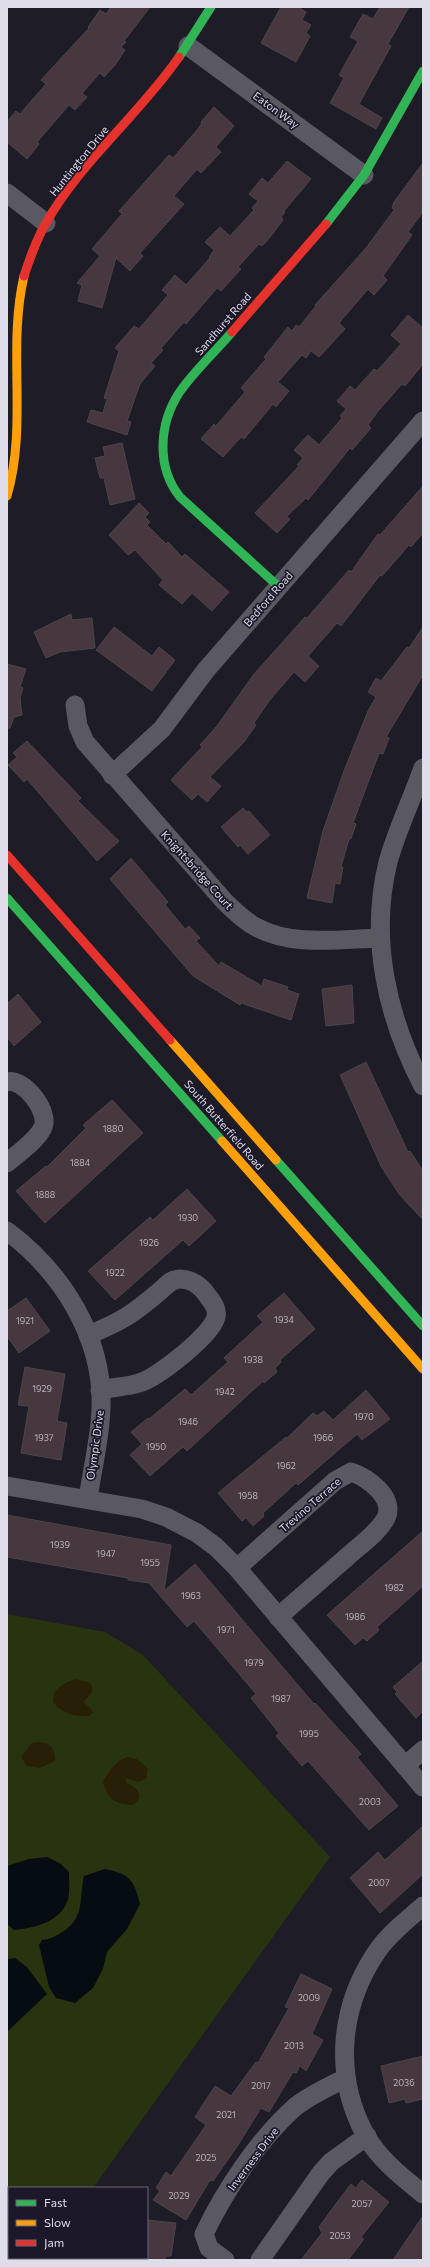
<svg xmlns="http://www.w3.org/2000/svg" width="430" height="2267" font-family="Commissioner,sans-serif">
	<rect width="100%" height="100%" fill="#1e1c26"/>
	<!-- green -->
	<path fill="#283410" d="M7,1614l98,18 38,23 187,202 -237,331h-84v70h58l1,2h-61z"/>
	<!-- sand -->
	<g fill="#282006">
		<path d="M76,1679l14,4c6,9 0,11 -6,19l9,9 -3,5c-15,1 -27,-2 -37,-14 -1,-13 12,-20 23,-23z"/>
		<path d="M38,1742c13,0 18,8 17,19l-15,7 -14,-2 -5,-10 11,-13z"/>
		<path d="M127,1757l10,2 11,10 -2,10 -7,3 -14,-4 2,5c11,5 18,13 6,22 -18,-1 -26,-5 -30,-24 6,-10 12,-19 24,-24z"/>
	</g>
	<!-- water -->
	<g fill="#050d12">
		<path d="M47,1857l14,7 8,8c0,9 1,20 -1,28 -8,22 -33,28 -54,30l-7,-6v-58l22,-7z"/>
		<path d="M105,1869c25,5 29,11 35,35l-13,25 -20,23 -4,17 -10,19 -18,15 -19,-5 -7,-11 -10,-42 3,-5c9,-1 14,-4 22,-9 21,-14 15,-33 20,-55z"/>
		<path d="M15,1958l12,9 20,27 -40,38v-73z"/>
	</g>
	<!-- building -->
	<g fill="#47383f" stroke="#4b454a">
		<path d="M111,7h39l-26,34 2,1 -5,5 4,3 -10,15 -11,12 -4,-4 -18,20 5,4 -12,13 -6,-5 -32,37 2,2 -12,15 -20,-17v-20l9,-11 4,3 26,-30 -5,-4 48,-52 -1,-1 12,-17 6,4z"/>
		<path d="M281,7h17l8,5 -4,8 9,5 -5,8 4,3 -14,26 -35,-19z"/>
		<path d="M380,7h29l-21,37 3,2 -32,58 23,14 -6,11 -46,-26 14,-25 -5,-3 19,-34 -8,-4 13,-23 10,5z"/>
		<path d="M214,107l20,19 -18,21 5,5 -20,21 -4,-4 -23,27 10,8 -44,49 3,3 -13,15 -14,-13 -14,50 -24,-7 4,-16 -5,-2 23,-27 -8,-7 30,-35 -3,-3 50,-56 4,3 24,-28 5,-7 -1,-1z"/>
		<path d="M287,161l24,18 -27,32 1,1 -4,5 2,3 -12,16 -9,10 -3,-2 -21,23 3,2 -20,22 -4,-3 -31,36 -2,-2 -23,26 2,2 -12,13 4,3 -15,18 -13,37 4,1 -4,13 -40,-13 4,-12 12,3 4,-14 -3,-1 15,-47 -4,-3 19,-22 5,3 29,-34 -6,-5 13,-15 11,10 24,-27 -1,-1 5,-7 -9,-8 15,-15 10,9 24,-26 -2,-2 6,-7 -9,-7 13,-16 6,5z"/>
		<path d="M423,163v49l-15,20 4,3 -29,41 4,4 -13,15 -6,-6 -29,34 6,6 -26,28 -8,-6 -5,7 -4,-3 -24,27 11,9 -13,16 -3,-3 -29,35 -3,-2 -18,20 -22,-18 13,-15 2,2 29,-34 -4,-4 25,-29 -2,-2 24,-30 4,4 4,-6 3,2 17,-21 -1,-1 51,-57 28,-38 -2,-2 2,-6z"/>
		<path d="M408,315l15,13v36l-18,22 -3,-2 -24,27 -10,14 3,3 -19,22 -2,-2 -42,52 -2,-2 -20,19 4,2 -13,14 -22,-20 44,-47 -2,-1 6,-7 -9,-8 14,-15 11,10 23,-27 -2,-2 6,-7 -9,-8 13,-15 5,4 19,-21 3,2 24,-27 -10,-9z"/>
		<path d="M122,443l13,56 -25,6 -6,-27h-4l-5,-20 10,-2 -2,-9z"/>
		<path d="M423,486v47l-12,14 -2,-2 -27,31 -2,-1 -39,51 -4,-3 -29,33 11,10 -14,16 -11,-10 -25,29 -15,22 2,2 -12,17 -34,35 11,9 -14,16 -9,-8 -6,6 -21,-20 31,-33 -2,-2 17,-19 37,-52 51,-57 2,1 42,-48 2,2 27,-38 2,1z"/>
		<path d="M139,503l10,10 -4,4 5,5 -3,3 19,19 2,-2 14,15 3,-3 44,38 -17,19 -20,-18 -10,11 -23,-19 4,-5 -28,-30 -7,5 -19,-20z"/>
		<path d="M71,614l1,6 20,-2 3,30 -35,4 -14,6 -12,-26z"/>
		<path d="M114,627l38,29 7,-9 16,13 -23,31 -56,-41z"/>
		<path d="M423,627v48l-37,62 3,1 -6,16 -4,-1 -26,70 3,1 -5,15h-2l-8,28h2l-3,17 -5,-1 -3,20 -25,-5 16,-67 21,-60 24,-60 8,-14 -8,-5 8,-14 5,3 26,-34 2,1z"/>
		<path d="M7,664l19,5 -6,18 3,1 -3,10 2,17 -8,2 -4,11h-3z"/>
		<path d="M27,741l54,57 -3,3 41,40 -22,20 -70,-82 -3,3 -16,-17 9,-8 -4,-4z"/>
		<path d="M243,808l4,4 2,-1 21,24 -22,19 -8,-9 -2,2 -17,-20z"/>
		<path d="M131,858l37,44 -3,3 20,24 4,-3 11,12 -4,3 23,25 2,-4 41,24 2,-7 24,8 -1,3 12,4 -8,26 -50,-17 -1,2 -47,-29 -83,-97z"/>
		<path d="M352,985l2,38 -28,3 -4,-37z"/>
		<path d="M18,994l23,28 -27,24 -7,-9v-33z"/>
		<path d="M366,1062l42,90 2,-1 13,20v49l-24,-26 -18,-28 -41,-91z"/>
		<path d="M112,1100l31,33 -98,90 -29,-32 30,-25 1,1 39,-39 -3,-3z"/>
		<path d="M187,1189l29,32 -27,25 -6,-6 -68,60 -27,-29 62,-54 3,3z"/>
		<path d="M284,1293l31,36 -35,31 1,2 -6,6 2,4 -13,11 -1,-2 -76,70 -4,-4 -33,29 -20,-21 12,-11 -11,-12 17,-14 1,1 36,-30 6,6 37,-33 -4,-4 39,-36 -6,-6z"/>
		<path d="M26,1298l24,33 -31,22 -12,-17v-25z"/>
		<path d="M25,1367l40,7 -8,47 10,2 -6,37 -40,-7 8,-47 -11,-1z"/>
		<path d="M366,1390l24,29 -28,21 -5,-6 -59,51 -2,-2 -33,30 1,3 -11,10 -7,-8 -4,3 -24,-28 68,-56 1,1 26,-25 4,3 7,-5 9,9z"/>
		<path d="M7,1515l164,30 -7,46 31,-27 119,140 1,-1 46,51 -4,3 41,49 -29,24 -61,-69 -6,5 -26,-30 3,-3 -28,-35 5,-4 -62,-73 -7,6 -38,-44 -21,-3v-2l-121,-21z"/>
		<path d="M423,1531v55l-46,41 2,3 -12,11 -4,-3 -8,7 -28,-30z"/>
		<path d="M423,1661v50l-7,7 -21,-24 2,-2 -4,-5z"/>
		<path d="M423,1826v48l-43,39 -30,-35 28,-26 7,8z"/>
		<path d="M301,1974l31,15 -20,45 11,6 -17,31 -6,-5 -4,7 -3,-1 -24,40 -8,-4 -23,37 -25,36 -3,-1 -24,40 -33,-20 7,-9 -4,-3 10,-16 5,4 35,-51 -11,-8 20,-31 16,10 25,-34 2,1 31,-55 -4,-1z"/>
		<path d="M423,2056v43l-17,4 -1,-4 -16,4 -8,-37z"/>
		<path d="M362,2180l27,22 -28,35 3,2 -16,21h-47l21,-27 -3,-6 16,-22 16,-21 5,4z"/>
		<path d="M423,2216v44h-30z"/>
		<path d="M147,2220l29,3 -5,33h-5l-1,4h-18z"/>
	</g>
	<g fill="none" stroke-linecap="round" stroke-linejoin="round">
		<!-- street -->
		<g stroke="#5a5860" stroke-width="19">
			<path d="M188,46l176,129"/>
			<path d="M7,193l39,30"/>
			<path d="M75,705l3,21 7,16 140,160c10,9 19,19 31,25 36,20 84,12 124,11"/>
			<path d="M423,768c-11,31 -26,62 -35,94 -19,77 -1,155 35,224"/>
			<path d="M112,775l50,-46 44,-59 217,-249"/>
			<path d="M7,1082c16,-5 45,31 35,47 -6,12 -25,25 -35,34"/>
			<path d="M7,1231c55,41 97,107 94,178 -1,30 -9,61 -13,90"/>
			<path d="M88,1335c33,-13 45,-21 72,-44 6,-5 11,-12 20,-12 11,0 21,7 27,16 5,7 11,13 9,22 -4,18 -59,61 -77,66 -12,4 -26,4 -39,7"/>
			<path d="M7,1486l135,23 24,8 31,16 19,14 21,21 186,219"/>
			<path d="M237,1568l98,-87 16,-9c15,5 45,25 35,46 -8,15 -26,27 -39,39 -23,20 -46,40 -69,60"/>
			<path d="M405,1766l18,-16"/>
			<path d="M423,1906c-16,14 -33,27 -45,44 -39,56 -45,126 -12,186 14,24 36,41 57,58"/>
			<path d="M225,2260l-16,-12 -5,-14c21,-44 55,-95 91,-127 15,-12 33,-20 51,-29"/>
			<path d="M260,2260l61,-87 10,-11 36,-26"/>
		</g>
		<!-- fast -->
		<g stroke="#30b455" stroke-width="9">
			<path d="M179,57l32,-50"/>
			<path d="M326,224l38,-49 59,-104"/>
			<path d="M232,332c-17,20 -38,39 -53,61 -20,31 -23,74 1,104l99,90"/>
			<path d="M7,898l215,243"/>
			<path d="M276,1160l147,166"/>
		</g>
		<!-- slow -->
		<g stroke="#ff9f0a" stroke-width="9">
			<path d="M7,496c21,-72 0,-147 17,-220"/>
			<path d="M170,1040l106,120"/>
			<path d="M222,1141l201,228"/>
		</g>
		<!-- jam -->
		<g stroke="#e5322d" stroke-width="9">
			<path d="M24,276c6,-18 12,-36 22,-53 35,-62 93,-108 133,-166"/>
			<path d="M232,332l94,-108"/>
			<path d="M7,855l163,185"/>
		</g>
	</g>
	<g text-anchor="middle" stroke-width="3.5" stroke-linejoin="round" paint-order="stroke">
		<!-- number labels -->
		<g font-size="9" fill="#b9b4be">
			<text x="113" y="1132">1880</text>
			<text x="80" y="1166">1884</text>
			<text x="45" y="1198">1888</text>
			<text x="188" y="1221">1930</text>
			<text x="149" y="1246">1926</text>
			<text x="115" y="1276">1922</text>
			<text x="284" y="1323">1934</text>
			<text x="25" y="1324">1921</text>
			<text x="253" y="1363">1938</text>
			<text x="42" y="1392">1929</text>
			<text x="225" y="1395">1942</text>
			<text x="364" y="1420">1970</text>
			<text x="188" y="1425">1946</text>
			<text x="44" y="1441">1937</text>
			<text x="323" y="1441">1966</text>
			<text x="156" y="1450">1950</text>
			<text x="286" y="1469">1962</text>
			<text x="248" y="1499">1958</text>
			<text x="60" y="1548">1939</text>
			<text x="106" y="1557">1947</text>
			<text x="150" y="1566">1955</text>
			<text x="394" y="1591">1982</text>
			<text x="191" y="1599">1963</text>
			<text x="355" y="1620">1986</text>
			<text x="226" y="1633">1971</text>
			<text x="254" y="1666">1979</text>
			<text x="281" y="1702">1987</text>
			<text x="309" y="1737">1995</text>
			<text x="370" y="1805">2003</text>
			<text x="379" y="1886">2007</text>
			<text x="309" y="2001">2009</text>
			<text x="294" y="2049">2013</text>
			<text x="404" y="2086">2036</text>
			<text x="261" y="2089">2017</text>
			<text x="226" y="2118">2021</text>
			<text x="206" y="2161">2025</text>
			<text x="179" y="2199">2029</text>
			<text x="362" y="2207">2057</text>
			<text x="340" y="2239">2053</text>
		</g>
		<!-- street labels -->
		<g font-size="11" fill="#dfdde9" stroke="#1c182a">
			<text transform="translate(276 110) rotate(36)" y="4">Eaton Way</text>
			<text transform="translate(79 161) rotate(-51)" y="4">Huntington Drive</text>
			<text transform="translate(223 324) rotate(-49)" y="4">Sandhurst Road</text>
			<text transform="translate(268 599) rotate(-49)" y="4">Bedford Road</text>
			<text transform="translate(197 870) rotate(48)" y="4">Knightsbridge Court</text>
			<text transform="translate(224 1125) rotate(49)" y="4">South Butterfield Road</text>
			<text transform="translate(95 1445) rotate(-82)" y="4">Olympic Drive</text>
			<text transform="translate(310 1505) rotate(-41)" y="4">Trevino Terrace</text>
			<text transform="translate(253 2159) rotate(-53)" y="4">Inverness Drive</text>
		</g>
	</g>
	<!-- border -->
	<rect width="430" height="2267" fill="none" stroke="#dfdde9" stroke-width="16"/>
	<!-- legend -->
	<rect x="8" y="2187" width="140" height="72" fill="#1c182a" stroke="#6a6776"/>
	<rect x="16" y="2200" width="20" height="6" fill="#30b455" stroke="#6a6776"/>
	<text x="44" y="2207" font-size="12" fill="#dfdde9">Fast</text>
	<rect x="16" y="2220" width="20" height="6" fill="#ff9f0a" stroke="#6a6776"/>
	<text x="44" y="2227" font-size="12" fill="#dfdde9">Slow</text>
	<rect x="16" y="2240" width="20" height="6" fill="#e5322d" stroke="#6a6776"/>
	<text x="44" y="2247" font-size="12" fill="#dfdde9">Jam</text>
</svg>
